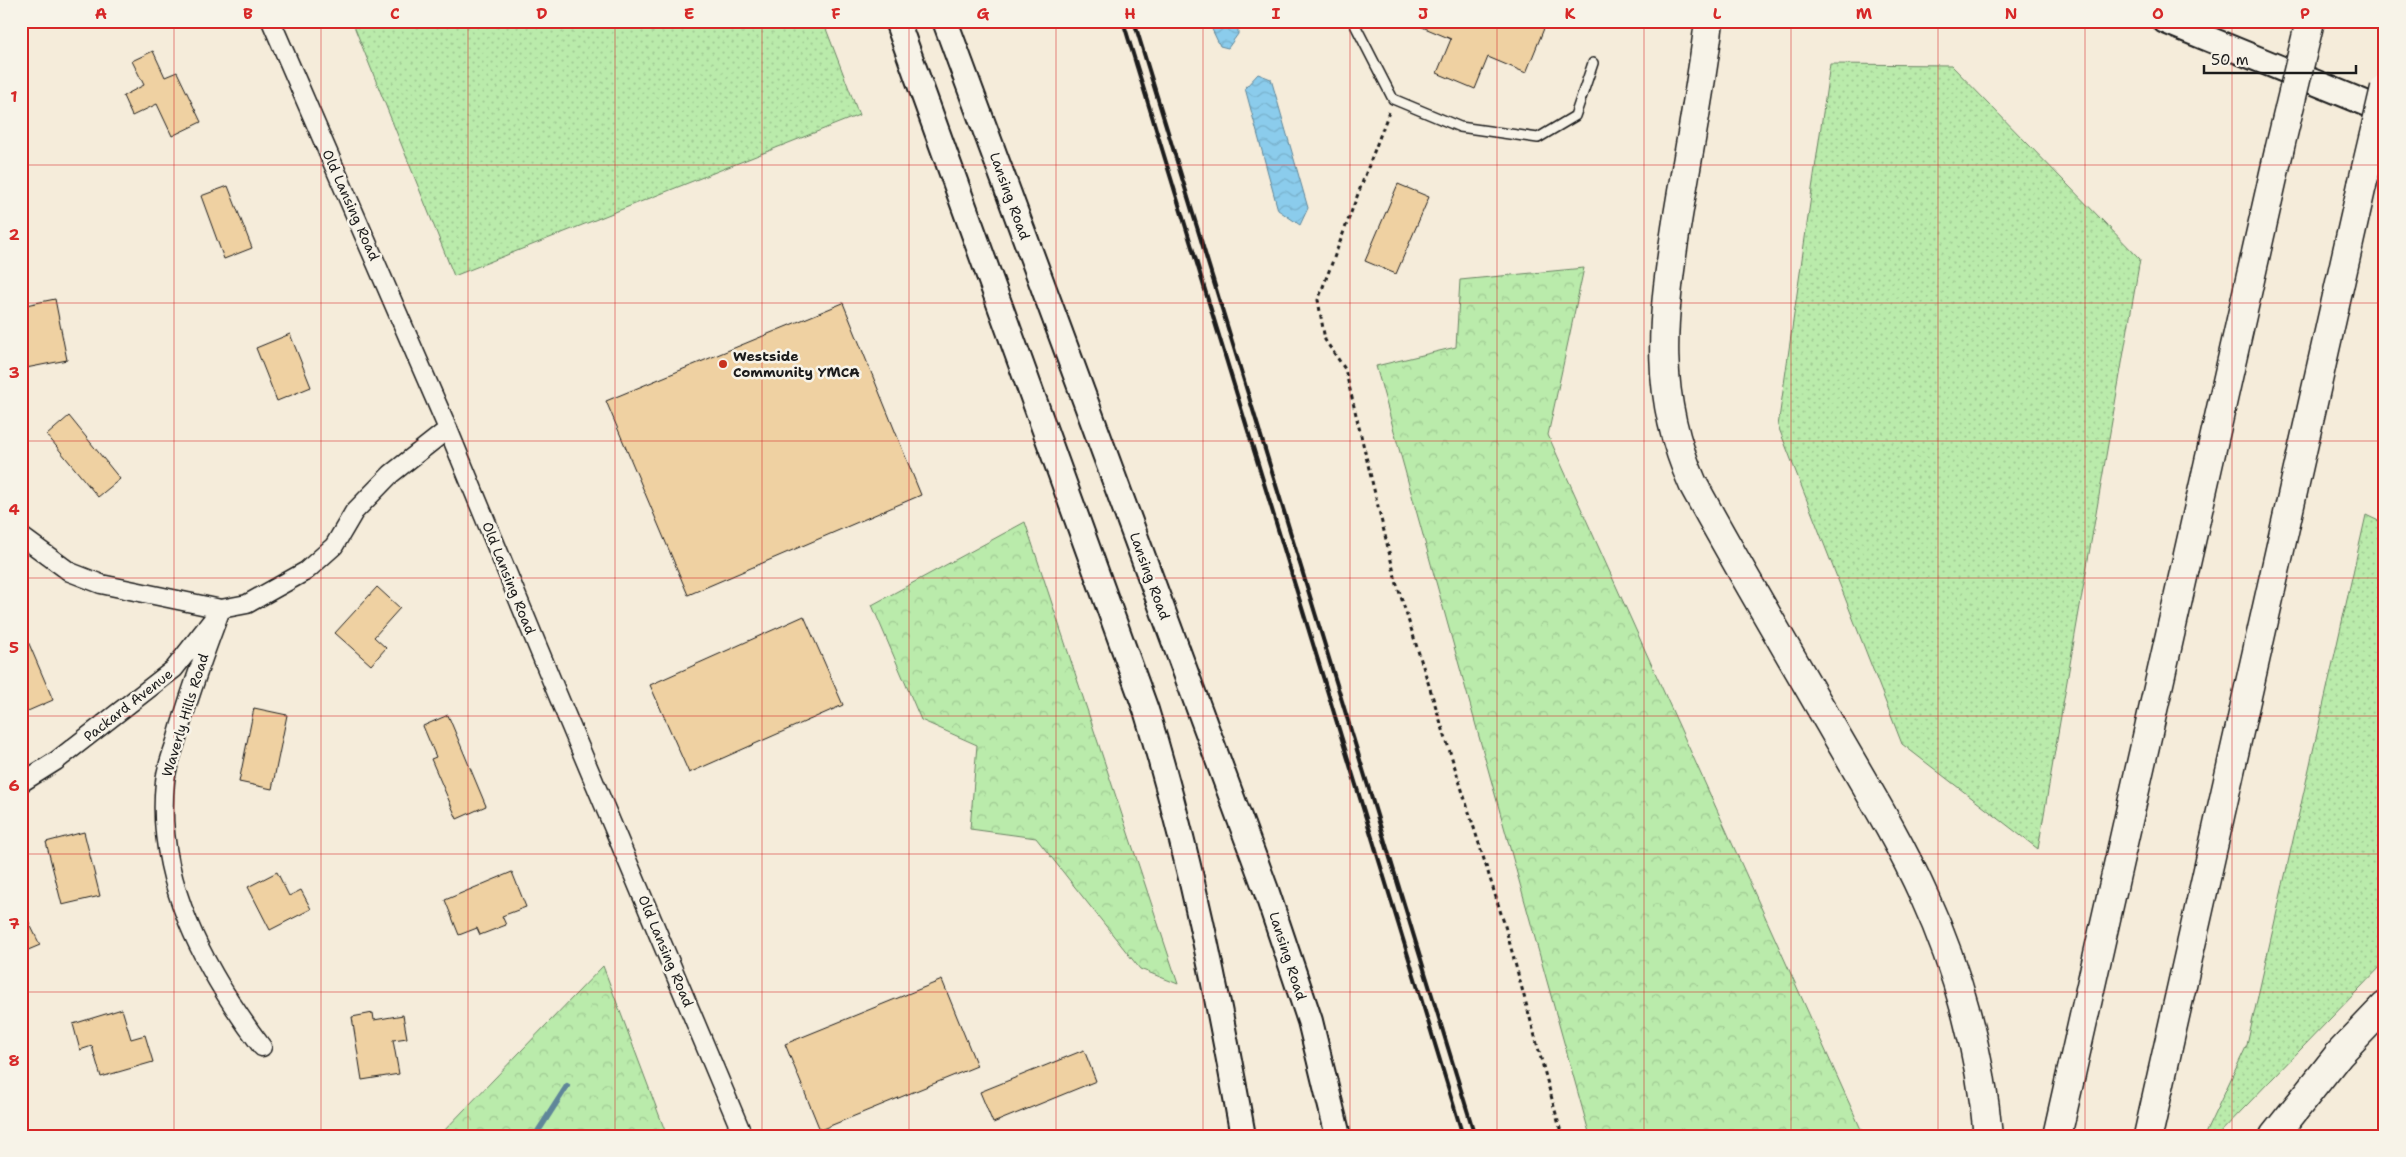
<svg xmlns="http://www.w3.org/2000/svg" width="2406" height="1157" font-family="'Shantell Sans',sans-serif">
	<defs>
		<pattern id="green-dots" width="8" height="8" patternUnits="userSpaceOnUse" patternTransform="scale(1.25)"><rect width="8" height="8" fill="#baebab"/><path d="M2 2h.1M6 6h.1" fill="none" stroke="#9fc993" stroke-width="1.8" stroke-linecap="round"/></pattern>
		<pattern id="forest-crowns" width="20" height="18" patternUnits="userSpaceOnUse" patternTransform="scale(1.25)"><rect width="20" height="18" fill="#baebab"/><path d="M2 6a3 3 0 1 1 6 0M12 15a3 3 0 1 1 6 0" fill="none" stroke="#9fc993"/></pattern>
		<pattern id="water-waves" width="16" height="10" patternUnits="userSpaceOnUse" patternTransform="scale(1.25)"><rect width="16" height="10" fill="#8bccec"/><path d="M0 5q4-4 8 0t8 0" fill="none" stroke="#77afca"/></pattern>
	</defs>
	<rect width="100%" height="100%" fill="#f5ecda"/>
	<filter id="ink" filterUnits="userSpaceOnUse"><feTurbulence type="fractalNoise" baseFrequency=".02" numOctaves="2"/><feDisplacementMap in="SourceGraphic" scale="10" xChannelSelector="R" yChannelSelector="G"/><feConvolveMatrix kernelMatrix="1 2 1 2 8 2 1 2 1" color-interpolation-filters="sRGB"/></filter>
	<g filter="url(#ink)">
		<!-- green -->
		<g fill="url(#green-dots)" stroke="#6b8464">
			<path d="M352,21h471l36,94 -405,161z"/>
			<path d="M1830,64l121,1 189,194 -102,590 -136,-105 -124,-318z"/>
			<path d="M2366,515l19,9v438l-168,174h-13l43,-91z"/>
		</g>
		<!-- forest -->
		<g fill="url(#forest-crowns)" stroke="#6b8464">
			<path d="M1584,268l-36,167 316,701h-274l-214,-770 80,-19 4,-67z"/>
			<path d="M1025,522l153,462 -38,-15 -104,-131 -66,-9 7,-84 -56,-25 -49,-115z"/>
			<path d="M603,966l64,170h-228z"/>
		</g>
		<!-- water -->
		<g fill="url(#water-waves)" stroke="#5f8699">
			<path d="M1208,21h30v13l-10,14 -8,-2z"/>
			<path d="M1258,74l13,5 37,129 -8,17 -22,-15 -33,-122z"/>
		</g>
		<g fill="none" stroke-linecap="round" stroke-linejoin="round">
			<!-- stream -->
			<path stroke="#5f8699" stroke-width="6" d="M535,1136l32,-50"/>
		</g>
		<!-- building -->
		<g fill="#efd1a2" stroke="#1c1c1c">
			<path d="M1408,21h139l-21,52 -38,-16 -13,32 -38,-16 14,-34z"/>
			<path d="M153,51l12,26 12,-5 24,50 -29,14 -15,-32 -25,12 -9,-20 21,-11 -12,-24z"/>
			<path d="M1398,184l31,13 -33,77 -31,-13z"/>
			<path d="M228,186l24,62 -28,11 -23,-63z"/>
			<path d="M55,299l12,61 -41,8 -5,-24v-38z"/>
			<path d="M843,303l78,192 -233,100 -82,-194z"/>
			<path d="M290,334l21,53 -34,14 -21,-53z"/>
			<path d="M69,416l51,63 -22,18 -51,-62z"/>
			<path d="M377,587l23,21 -26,29 12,11 -15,17 -36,-32z"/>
			<path d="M804,616l39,89 -154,68 -39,-88z"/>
			<path d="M21,625l32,75 -32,14z"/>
			<path d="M254,708l33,7 -15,74 -33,-7z"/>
			<path d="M448,715l38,91 -29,13 -26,-60 5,-2 -13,-31z"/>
			<path d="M84,832l16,64 -38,9 -16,-63z"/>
			<path d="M277,872l12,24 12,-6 10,19 -41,21 -22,-43z"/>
			<path d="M512,872l14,35 -24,9 4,9 -26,10 -3,-7 -18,7 -14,-35z"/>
			<path d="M21,906l19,39 -19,8z"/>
			<path d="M942,980l35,86 -157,64 -35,-86z"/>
			<path d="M122,1009l9,30 14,-4 8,27 -52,15 -9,-31 -12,4 -7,-26z"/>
			<path d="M373,1013l1,7 29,-5 4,23 -14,2 6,34 -37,6 -10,-63z"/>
			<path d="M1084,1050l12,31 -103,42 -13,-31z"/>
		</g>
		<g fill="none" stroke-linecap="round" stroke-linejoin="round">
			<!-- lane casing -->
			<g stroke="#1c1c1c" stroke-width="12">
				<path id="lane" d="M1353,21l40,78 67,28 78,11 37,-22 18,-53"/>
			</g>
			<!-- street casing -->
			<g stroke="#1c1c1c" stroke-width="21">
				<g id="street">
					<path d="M271,21l177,408 103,250 192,457"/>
					<path d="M21,536l49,36 31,12 120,25c-16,43 -32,85 -44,129 -4,14 -11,30 -12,44 -10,98 40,189 97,265"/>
					<path d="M21,783l35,-22 118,-92 47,-60 26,-5 59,-33 28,-25 20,-34 37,-38 57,-45"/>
				</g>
			</g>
			<!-- secondary casing -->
			<g stroke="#1c1c1c" stroke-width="28">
				<g id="secondary">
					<path d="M897,21l249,689c43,141 71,281 97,426"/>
					<path d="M945,21l321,869 44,131 28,115"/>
					<path d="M2165,21l220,90"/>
				</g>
			</g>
			<!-- highway casing -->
			<g stroke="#1c1c1c" stroke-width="31">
				<g id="highway">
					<path d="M1709,21c-8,69 -22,138 -33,207 -14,92 -23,167 17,256 44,81 91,160 137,240 32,56 67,112 94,172 34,74 57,159 64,240"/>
					<path d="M2057,1136l222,-985"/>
					<path d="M2148,1136l214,-951"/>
					<path d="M2274,1136l65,-82 46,-48"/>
				</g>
			</g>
			<!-- path -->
			<path stroke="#1c1c1c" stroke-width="3" stroke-dasharray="4 4" stroke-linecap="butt" d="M1389,112l-71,188 7,40 20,29 51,212 109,345 57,210"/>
			<!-- lane -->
			<use href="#lane" stroke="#f7f3e8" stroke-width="9"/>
			<!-- street -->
			<use href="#street" stroke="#f7f3e8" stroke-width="18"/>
			<!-- secondary -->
			<use href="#secondary" stroke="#f7f3e8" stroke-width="24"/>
			<!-- highway -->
			<use href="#highway" stroke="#f7f3e8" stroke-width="28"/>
			<!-- rail -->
			<g stroke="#1c1c1c" stroke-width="4">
				<path d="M1123,21l340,1115"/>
				<path d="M1134,21l341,1115"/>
			</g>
			<!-- highway-bridge casing -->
			<g stroke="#1c1c1c" stroke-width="31" stroke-linecap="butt">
				<g id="highway-bridge">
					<path d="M2279,151l31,-130"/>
					<path d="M2362,185l23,-97"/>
				</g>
			</g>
			<!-- highway-bridge -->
			<use href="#highway-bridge" stroke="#f7f3e8" stroke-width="28"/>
		</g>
	</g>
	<!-- grid -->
	<path fill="none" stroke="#d62828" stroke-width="1" stroke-opacity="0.55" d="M174,21v1115M321,21v1115M468,21v1115M615,21v1115M762,21v1115M909,21v1115M1056,21v1115M1203,21v1115M1350,21v1115M1497,21v1115M1644,21v1115M1791,21v1115M1938,21v1115M2085,21v1115M2232,21v1115M21,165h2364M21,303h2364M21,441h2364M21,578h2364M21,716h2364M21,854h2364M21,992h2364"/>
	<!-- markers -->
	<circle fill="#c8321e" stroke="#f7f3e8" stroke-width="2" cx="723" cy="364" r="5"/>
	<g text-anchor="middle" stroke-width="5" stroke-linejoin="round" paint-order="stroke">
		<!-- street labels -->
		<g font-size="14" fill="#1c1c1c" stroke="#f7f3e8">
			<text transform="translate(1010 196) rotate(70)" y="5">Lansing Road</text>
			<text transform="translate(351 205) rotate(66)" y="5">Old Lansing Road</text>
			<text transform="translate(1150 576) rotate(70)" y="5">Lansing Road</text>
			<text transform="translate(509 578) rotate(68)" y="5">Old Lansing Road</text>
			<text transform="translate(128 705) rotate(-38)" y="5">Packard Avenue</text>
			<text transform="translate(185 715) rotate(-73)" y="5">Waverly Hills Road</text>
			<text transform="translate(666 951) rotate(67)" y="5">Old Lansing Road</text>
			<text transform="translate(1288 956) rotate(72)" y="5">Lansing Road</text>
		</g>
		<!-- poi labels -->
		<g font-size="14" font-weight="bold" fill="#1c1c1c" stroke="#f7f3e8" text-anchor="start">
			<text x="733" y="361">Westside<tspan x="733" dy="16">Community YMCA</tspan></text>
		</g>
	</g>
	<!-- margin -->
	<rect width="2406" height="1157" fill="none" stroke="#f7f3e8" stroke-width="55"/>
	<!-- scale -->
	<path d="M2204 65v8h152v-8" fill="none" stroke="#1c1c1c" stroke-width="2.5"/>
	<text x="2211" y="65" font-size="15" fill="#1c1c1c" stroke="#f7f3e8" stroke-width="4" paint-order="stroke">50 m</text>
	<rect x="28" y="28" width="2350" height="1102" fill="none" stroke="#d62828" stroke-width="2"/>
	<g font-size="16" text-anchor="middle" font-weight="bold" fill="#d62828">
		<text x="101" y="19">A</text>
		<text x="248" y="19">B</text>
		<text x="395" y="19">C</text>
		<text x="542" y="19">D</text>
		<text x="689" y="19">E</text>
		<text x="836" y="19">F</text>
		<text x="983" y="19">G</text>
		<text x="1130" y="19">H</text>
		<text x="1276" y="19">I</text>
		<text x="1423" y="19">J</text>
		<text x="1570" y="19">K</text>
		<text x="1717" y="19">L</text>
		<text x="1864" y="19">M</text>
		<text x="2011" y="19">N</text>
		<text x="2158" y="19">O</text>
		<text x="2305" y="19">P</text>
		<text x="14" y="102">1</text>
		<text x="14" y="240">2</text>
		<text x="14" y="378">3</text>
		<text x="14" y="515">4</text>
		<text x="14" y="653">5</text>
		<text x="14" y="791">6</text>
		<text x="14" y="929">7</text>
		<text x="14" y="1066">8</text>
	</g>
</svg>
